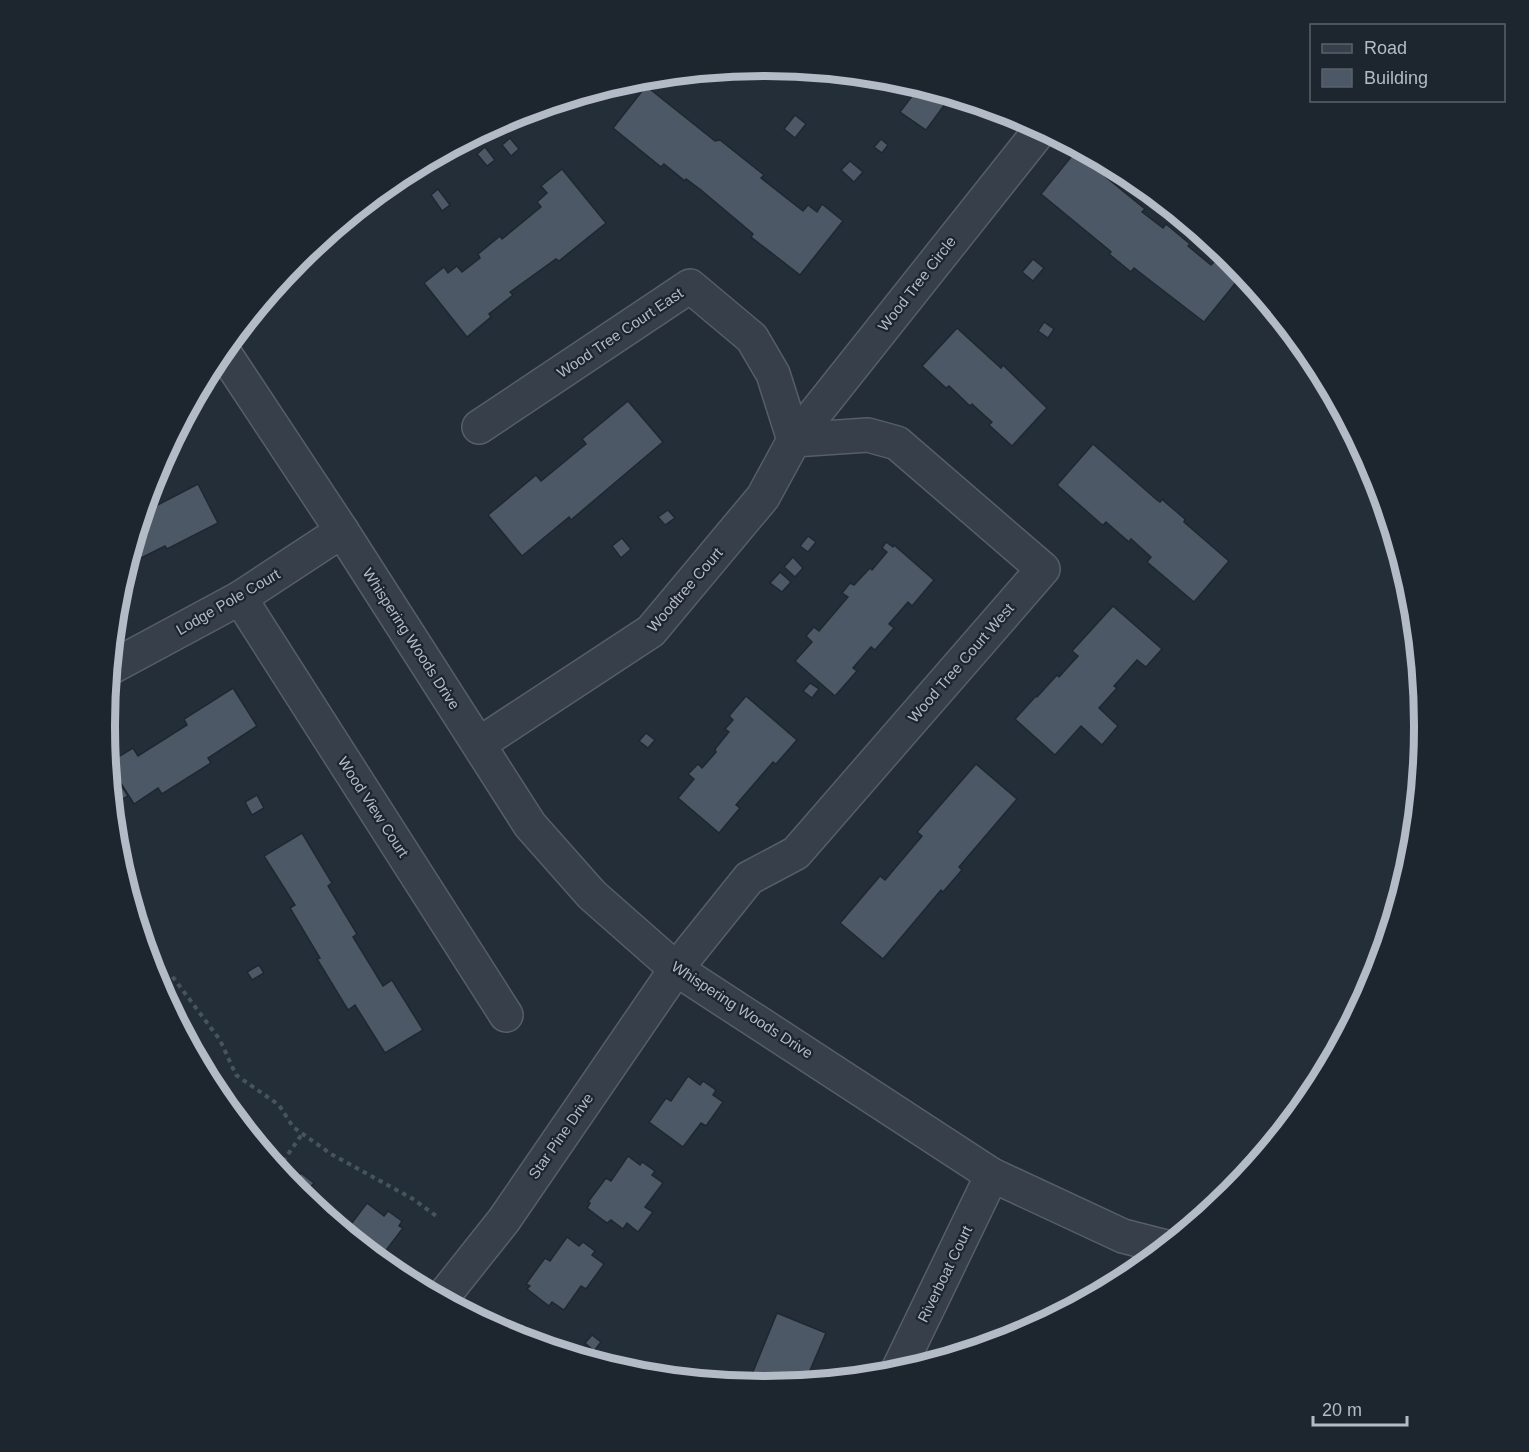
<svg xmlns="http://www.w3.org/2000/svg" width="1529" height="1452" font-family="Arial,sans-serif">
	<rect width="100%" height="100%" fill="#242e39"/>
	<!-- building -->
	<g fill="#4c5865" stroke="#1f2731" stroke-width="1.5">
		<path d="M891,78l3,1 57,17 -25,34 -26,-18 13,-17z"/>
		<path d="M646,86l69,55 5,-1 44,35 -3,3 42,33 5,-6 9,7 5,-8 21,17 -43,54 -49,-38 2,-3 -52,-44 -15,-11 -1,2 -21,-17 -3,3 -48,-39z"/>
		<path d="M795,115l11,9 -11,14 -11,-9z"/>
		<path d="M510,138l9,11 -8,7 -9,-11z"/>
		<path d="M881,139l7,6 -6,8 -8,-6z"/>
		<path d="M485,147l10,13 -8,6 -10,-12z"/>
		<path d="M1075,152l70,57 -3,3 21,16 3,-4 24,20 -2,2 23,19 4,-4 23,19 -34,42 -70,-54 -3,4 -22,-18 2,-2 -2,-2 -68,-56z"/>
		<path d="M850,161l13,11 -9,10 -13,-12z"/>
		<path d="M562,169l44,54 -47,38 -3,-2 -46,33 3,3 -24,19 2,3 -24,20 -43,-54 20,-16 4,6 9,-7 5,6 18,-14 -2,-4 22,-18 2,3 39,-32 -4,-5 10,-9 -6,-7z"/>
		<path d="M438,189l12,16 -8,6 -11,-16z"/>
		<path d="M1033,259l11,9 -11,13 -11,-9z"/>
		<path d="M1044,322l10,7 -6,9 -10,-7z"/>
		<path d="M957,328l44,40 2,-3 44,43 -35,38 -23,-21 3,-3 -8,-7 -12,-11 -2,2 -21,-20 -3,2 -24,-22z"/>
		<path d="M628,401l35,41 -92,78 -2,-3 -47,39 -34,-41 48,-40 5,6 5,-4 40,-33 -4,-5z"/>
		<path d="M1093,444l64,56 3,2 3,-3 1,2 21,18 -1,3 45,39 -35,41 -47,-40 4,-5 -20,-18 -2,3 -23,-20 -3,3 -3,-2 -43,-38z"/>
		<path d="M198,484l20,39 -51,26 -2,-3 -38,19 17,-58 2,4z"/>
		<path d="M668,510l7,8 -10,7 -7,-8z"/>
		<path d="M808,536l8,6 -8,10 -8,-6z"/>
		<path d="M622,538l9,11 -10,9 -9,-12z"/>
		<path d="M886,542l7,5 1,-2 40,35 -22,26 -4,-4 -19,22 5,4 -19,22 -4,-3 -18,21 4,3 -22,25 -40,-35 17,-19 -6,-6 8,-9 5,4 29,-34 -6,-4 8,-10 4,2 16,-17 2,2 15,-18 -5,-4z"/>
		<path d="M793,557l10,11 -8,9 -11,-10z"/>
		<path d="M780,572l11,10 -9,10 -12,-9z"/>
		<path d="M1113,606l49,43 -16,18 -9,-7 -23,26 3,2 -18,20 19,18 -16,19 -21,-19 -26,29 -40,-36 21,-23 1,1 20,-22 2,2 19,-21 -6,-5z"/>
		<path d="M810,683l9,6 -7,9 -9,-7z"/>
		<path d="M233,688l24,38 -49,32 3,5 -49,31 -4,-6 -24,16 -26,-41 25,-15 5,8 49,-31 -3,-6z"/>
		<path d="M746,696l51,44 -21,24 -3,-2 -37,43 4,3 -21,25 -41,-35 16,-19 -6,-5 10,-10 4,4 14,-16 -1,-3 14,-17 -4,-3 8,-9 -4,-4z"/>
		<path d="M646,733l9,7 -7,8 -9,-7z"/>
		<path d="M976,764l41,35 -58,68 3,3 -19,22 -2,-2 -58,69 -43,-36 40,-47 5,4 37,-44 -5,-4z"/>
		<path d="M120,783l8,13 -9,5 -7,-12z"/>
		<path d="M257,795l7,13 -12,7 -7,-13z"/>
		<path d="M302,833l30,50 -4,3 29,48 -4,3 30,49 9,-6 31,50 -38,23 -30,-48 -7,5 -31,-51 3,-1 -30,-50 5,-3 -31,-49z"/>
		<path d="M259,965l5,8 -12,7 -5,-8z"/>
		<path d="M688,1076l12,9 3,-4 13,9 -3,5 10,7 -17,24 -5,-3 -18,24 -34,-25 17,-24 5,3z"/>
		<path d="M628,1156l12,9 2,-3 13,9 -3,4 11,8 -18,24 8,5 -15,20 -11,-9 -4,6 -12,-9 -4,3 -20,-15 3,-5 -2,-1 18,-24 5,3z"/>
		<path d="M301,1173l13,10 -6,7 -12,-10z"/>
		<path d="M367,1203l17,13 4,-5 14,10 -3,5 4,2 -19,25 -4,-3 -5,6 -35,-28 4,-5 5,4z"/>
		<path d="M567,1237l12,9 4,-4 12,9 -3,4 12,9 -18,25 -5,-3 -17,24 -12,-8 -3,4 -22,-17 3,-3 -4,-2 19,-26 5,3z"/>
		<path d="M777,1313l49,20 -21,49 -41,4 -16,-2z"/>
		<path d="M508,1318l11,9 3,-4 13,11 -3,3 12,8 -32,-9 -12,-7z"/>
		<path d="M592,1335l9,7 -7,9 -9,-8z"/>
	</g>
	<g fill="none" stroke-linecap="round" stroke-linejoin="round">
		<!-- minor casing -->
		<g stroke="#565e68" stroke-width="36">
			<g id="minor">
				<path d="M223,351l119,180 188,294 62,70 84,74 316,206 131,61 43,11"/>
				<path d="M479,427l211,-141 62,52 21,36 21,66"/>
				<path d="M240,598l266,417"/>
				<path d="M110,668l130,-70 102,-67"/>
				<path d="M479,744l172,-113 112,-134 31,-57 247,-311"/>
				<path d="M442,1298l62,-78 172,-251 73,-91 47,-25 247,-284 -146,-126 -29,-8 -74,5"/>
				<path d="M897,1372l95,-197"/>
			</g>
		</g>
		<!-- path -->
		<g stroke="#445658" stroke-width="4" stroke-dasharray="4.5 4.5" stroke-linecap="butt">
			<path d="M289,270l120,-99"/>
			<path d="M155,978l17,-2 48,64 16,35 43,30 14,22 38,27 82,45 26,19"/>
			<path d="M278,1169l24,-35"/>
		</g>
		<!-- minor -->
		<use href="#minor" stroke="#37404a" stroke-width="33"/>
	</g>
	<g text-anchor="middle" stroke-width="4.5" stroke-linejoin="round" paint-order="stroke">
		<!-- street labels -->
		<g font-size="15" fill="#b3bbc6" stroke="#1d252f">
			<text transform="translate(917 284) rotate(-52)" y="5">Wood Tree Circle</text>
			<text transform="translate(620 333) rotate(-34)" y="5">Wood Tree Court East</text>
			<text transform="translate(685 590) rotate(-49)" y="5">Woodtree Court</text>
			<text transform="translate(228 602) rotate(-30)" y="5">Lodge Pole Court</text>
			<text transform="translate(411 639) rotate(57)" y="5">Whispering Woods Drive</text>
			<text transform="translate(961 663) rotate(-49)" y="5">Wood Tree Court West</text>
			<text transform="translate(373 807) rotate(57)" y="5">Wood View Court</text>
			<text transform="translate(742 1010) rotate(33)" y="5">Whispering Woods Drive</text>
			<text transform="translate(561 1136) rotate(-55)" y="5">Star Pine Drive</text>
			<text transform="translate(945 1274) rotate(-64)" y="5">Riverboat Court</text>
		</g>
	</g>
	<!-- crop -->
	<path d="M0 0H1529V1452H0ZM764 76H765A649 649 0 0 1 1414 725V727A649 649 0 0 1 765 1376H764A649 649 0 0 1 115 727V725A649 649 0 0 1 764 76Z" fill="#1d252f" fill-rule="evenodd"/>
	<path fill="none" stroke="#b3bbc6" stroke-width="8" d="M764 76H765A649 649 0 0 1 1414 725V727A649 649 0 0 1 765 1376H764A649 649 0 0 1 115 727V725A649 649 0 0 1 764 76Z"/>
	<!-- legend -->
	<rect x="1310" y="24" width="195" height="78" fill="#1d252f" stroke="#59616b" stroke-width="1.5"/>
	<rect x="1322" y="44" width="30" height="9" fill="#37404a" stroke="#59616b" stroke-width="1.5"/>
	<text x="1364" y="54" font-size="18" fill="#b3bbc6">Road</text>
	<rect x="1322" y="69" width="30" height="18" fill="#4c5865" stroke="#59616b" stroke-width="1.5"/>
	<text x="1364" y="84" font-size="18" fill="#b3bbc6">Building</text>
	<!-- scale -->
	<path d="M1313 1416v9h94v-9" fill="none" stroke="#b3bbc6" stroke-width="3"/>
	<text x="1322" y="1416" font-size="18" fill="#b3bbc6" stroke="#1d252f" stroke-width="4.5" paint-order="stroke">20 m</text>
</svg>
